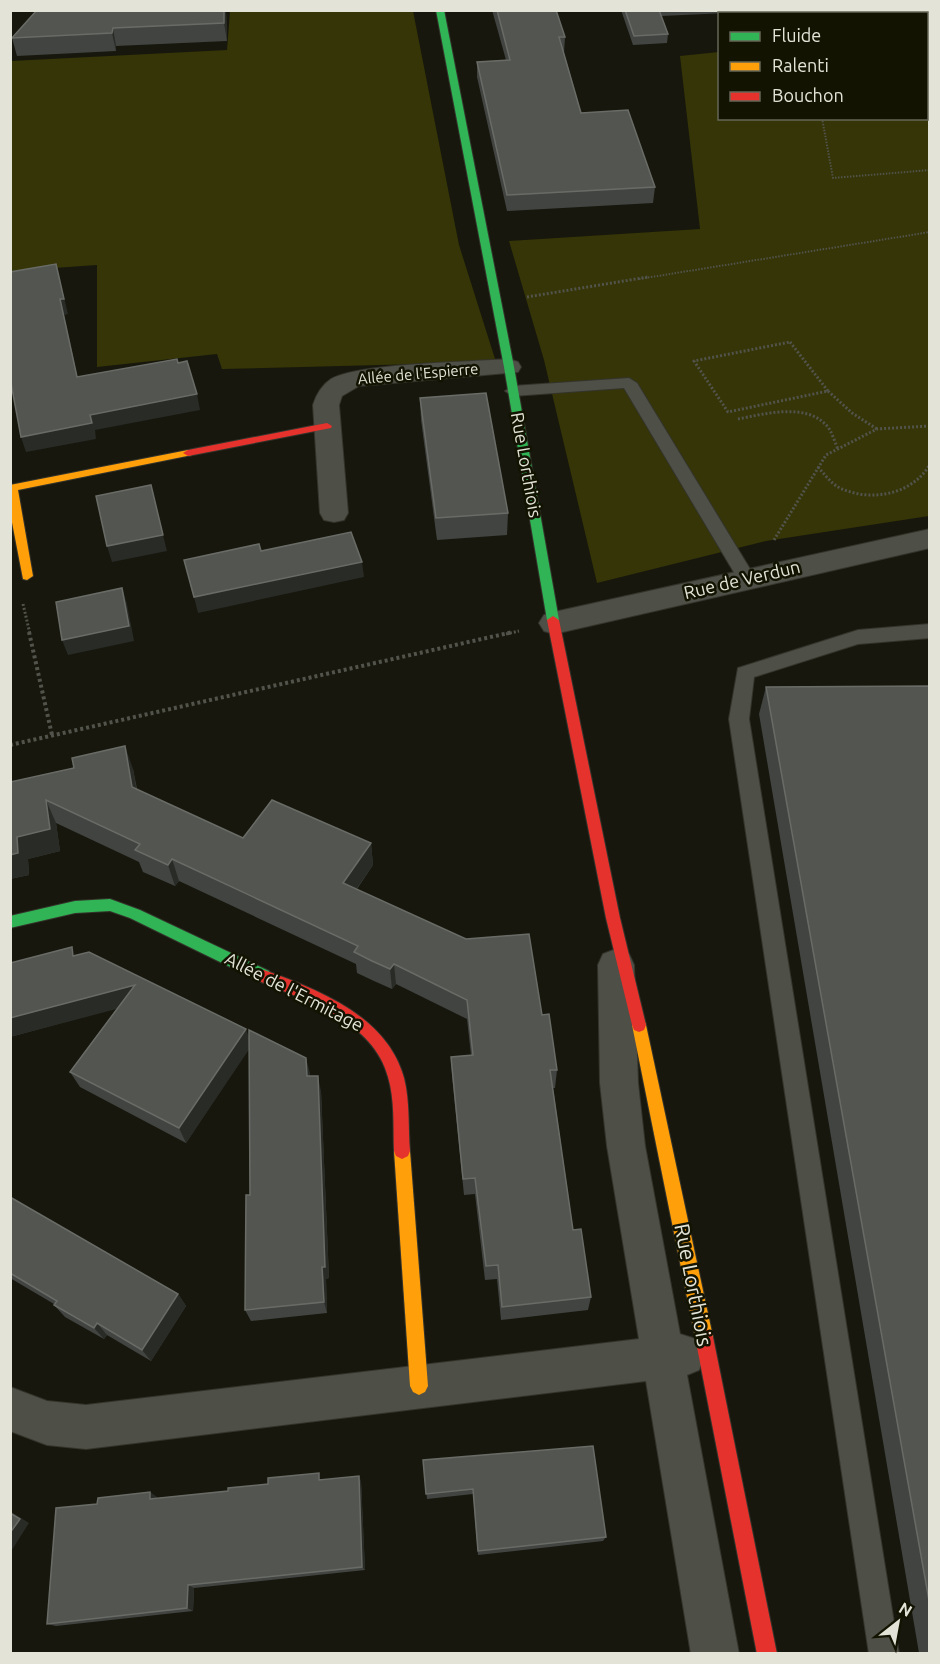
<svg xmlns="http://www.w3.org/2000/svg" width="940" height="1664" font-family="Ubuntu,sans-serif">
	<rect width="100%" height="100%" fill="#17170d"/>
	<!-- green -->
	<g fill="#353507">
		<path d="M230,11h183l46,234 37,117 -274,7 -5,-15 -120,13v-102l-86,6v-210l216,-11z"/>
		<path d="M926,34h3v482l-163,25 -169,42 -53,-223 -35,-119 191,-12 -20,-173 39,-4 1,66h206z"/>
	</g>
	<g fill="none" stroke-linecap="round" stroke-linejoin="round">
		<!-- lane casing -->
		<g stroke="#34342c" stroke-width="2">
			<g id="lane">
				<path d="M629,378l8,5 116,191 3,5 -3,5h-12l-117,-196 -111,8 -8,-5 8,-5z"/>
				<path d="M930,624v14l-72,6 -104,33 -5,42 150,935h-30l-140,-935 9,-51 120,-38z"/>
			</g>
		</g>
		<!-- street casing -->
		<g stroke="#34342c" stroke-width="2">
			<g id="street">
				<path d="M509,359l9,3 3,5 -3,5 -159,14 -17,10 -3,9 9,108 -4,7 -10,2 -10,-2 -4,-7 -7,-108c3,-10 9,-20 18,-26 28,-16 140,-17 178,-20z"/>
				<path d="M930,529v19l-376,86 -10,-3 -5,-8 5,-8 10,-3z"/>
				<path d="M616,949l13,5 5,11 4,118 7,63 35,188 19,6 6,15 -6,15 -12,5 52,279h-48l-45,-273 -560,68 -39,-4 -37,-14v-44l37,14 39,4 553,-66 -32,-193 -7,-63 -2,-118 5,-11z"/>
			</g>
		</g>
		<!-- fast casing -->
		<g stroke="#34342c" stroke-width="2">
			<g id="fast">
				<path d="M436,10h8l70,357 45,253 -6,4 -6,-4 -43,-253z"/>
				<path d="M110,899l30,11 129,61 2,5 -2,5 -5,1 -5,-1 -129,-63 -20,-7 -35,2 -65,15v-12l65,-15z"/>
			</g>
		</g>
		<!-- slow casing -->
		<g stroke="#34342c" stroke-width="2">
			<g id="slow">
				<path d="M188,450l4,1v4l-174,35 15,86 -6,4 -4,-1 -13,-67v-27z"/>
				<path d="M639,1018l5,2 2,5 67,312 -3,6 -6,3 -6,-3 -3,-6 -63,-312 2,-5z"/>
				<path d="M402,1143l6,3 2,5 18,235 -3,6 -6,3 -6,-3 -3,-6 -16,-235 2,-5z"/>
			</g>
		</g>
		<!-- jam casing -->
		<g stroke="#34342c" stroke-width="2">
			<g id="jam">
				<path d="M327,423l5,3 -1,2 -143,28 -5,-3 5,-3z"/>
				<path d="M553,616l6,4 61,298 26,107 -2,5 -5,2 -5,-2 -2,-5 -26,-107 -59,-298z"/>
				<path d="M264,970c55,20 123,46 140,108 6,23 4,49 6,73l-2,5 -6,3 -6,-3 -2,-5c-1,-24 1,-51 -6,-74 -15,-56 -82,-76 -129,-96l-2,-5 2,-5z"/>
				<path d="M704,1328l6,3 3,6 64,317h-20l-62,-317 3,-6z"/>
			</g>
		</g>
		<!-- path-far2 -->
		<g stroke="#52534b" stroke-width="2" stroke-dasharray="1.5 1.5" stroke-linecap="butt">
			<path d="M822,118l11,60 97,-8"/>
			<path d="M639,279l291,-47"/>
		</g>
		<!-- path-far1 -->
		<g stroke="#52534b" stroke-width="3" stroke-dasharray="2 2" stroke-linecap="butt">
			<path d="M527,297l121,-20"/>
			<path d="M790,342l38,49 -100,21 -34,-51z"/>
			<path d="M828,391l24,22 25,16"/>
			<path d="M738,419c26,-5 66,-16 87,5 7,6 9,17 13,25"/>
			<path d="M818,467c6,7 12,15 20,20 31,16 75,8 92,-23"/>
			<path d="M774,540l52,-85 51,-26 53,-3"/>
			<path d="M23,604l7,30"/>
			<path d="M506,634l13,-3"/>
		</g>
		<!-- path -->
		<g stroke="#52534b" stroke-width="4" stroke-dasharray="3 3" stroke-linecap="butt">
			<path d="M29,632l23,103"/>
			<path d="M10,745l503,-113"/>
		</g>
		<!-- lane -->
		<use href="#lane" fill="#4e4f46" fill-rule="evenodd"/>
		<!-- street -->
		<use href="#street" fill="#4e4f46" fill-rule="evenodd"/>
		<!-- fast -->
		<use href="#fast" fill="#30b455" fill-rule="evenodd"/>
		<!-- slow -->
		<use href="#slow" fill="#ff9f0a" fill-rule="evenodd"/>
		<!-- jam -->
		<use href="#jam" fill="#e5322d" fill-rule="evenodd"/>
	</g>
	<!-- wall -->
	<g fill="#414441">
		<path d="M226,10l1,31 -111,5v5l-99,5 -5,-18z"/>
		<path d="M492,10h64l9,27 -1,16 17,60 74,74 -2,16 -146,8 -30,-134v-15l29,-2z"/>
		<path d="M621,10h293l-1,4 -186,-1 -66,3 7,18 -1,9 -34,2z"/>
		<path d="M420,398l88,115 -1,22 -70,5 -16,-120z"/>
		<path d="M930,686v967h-11l-160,-939 7,-27z"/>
		<path d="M133,769l4,20 106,49 128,5 2,22 -16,24 185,126 15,55 -2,18h-2l20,142 18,67 -3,13 -87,10 -4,-41 -12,1 -10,-86 -11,1 -12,-120 -1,-18 20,-2 -4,-36 -71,-35 -4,5 -18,-8 -17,-8 -1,-9 -177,-83 -4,5 -32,-14 -4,-10 -83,-39 4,28 -32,8 1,16 -19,4v-97z"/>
		<path d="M76,955l173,82 61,36v3l11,15 8,187 -3,1 1,34 -76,8 -6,-11 5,-115 -1,-147 -63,95 -106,-56 -10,-15 47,-64 -107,29v-74z"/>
		<path d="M10,1197l168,97 8,12 -35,55 -44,-26 -3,4 -39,-22 -11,-12v-1l-44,-26z"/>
		<path d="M423,1460l183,77 -3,4 -125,14 -5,-61 -46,5z"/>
		<path d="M322,1479l39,2 4,89 -171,18 -1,23 -137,15 -9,-2 103,-132 7,6 71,-7z"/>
	</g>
	<!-- shaded-wall -->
	<g fill="#292b26">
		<path d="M224,10l2,1 1,30 -3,-18z"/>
		<path d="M113,28l3,18v5l-4,-18z"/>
		<path d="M56,264l12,50 -4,1 17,78 -4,-16 -17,-78z"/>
		<path d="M197,394l3,16 -105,20 1,9 -70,13 -5,-15 69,-22z"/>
		<path d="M163,535l4,16 -55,11 -5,-16z"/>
		<path d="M362,562l2,15 -166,36 -4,-16z"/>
		<path d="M122,588l5,16 7,37 -66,14 -6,-15z"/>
		<path d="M125,746l8,23 7,41 -8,-23z"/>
		<path d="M46,800l10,23 4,28 -32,8 1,16 -19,4v-24l7,-18z"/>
		<path d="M371,843l2,22 -27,39 -3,-21z"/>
		<path d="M172,859l7,22 -4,5 -7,-21z"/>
		<path d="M394,964l2,20 -4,5 -2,-20z"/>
		<path d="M135,985l8,17 -133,35v-19z"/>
		<path d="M246,1029l6,16 -66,98 -7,-15z"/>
		<path d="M306,1058l4,15 1,19 -4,-16z"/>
		<path d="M318,1076l3,15 8,187 -3,1 1,34 -3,-11z"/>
		<path d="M178,1294l8,12 -35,55 -9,-11z"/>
		<path d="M97,1323l10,12 -3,4 -10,-11z"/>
		<path d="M359,1476l2,5 4,89 -3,-3z"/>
		<path d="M150,1492l7,5v7l-7,-5z"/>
		<path d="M10,1511l19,12 -19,30z"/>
		<path d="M188,1585l6,3 -1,23 -6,-3z"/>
	</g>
	<!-- building -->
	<g fill="#535551" stroke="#696c66" stroke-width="1.5">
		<path d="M37,10h187v13l-111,5 -1,5 -100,5z"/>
		<path d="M497,10h59l9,27h-6l22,76 47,-3 27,77 -148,8 -30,-133 33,-2z"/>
		<path d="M625,10h34l9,24 -34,2z"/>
		<path d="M732,10h149l-34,4h-113z"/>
		<path d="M56,264l8,35h-4l17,78 100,-18 1,4 9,-2 10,33 -107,21 2,8 -71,14 -11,-59v-106z"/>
		<path d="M486,393l22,120 -72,5 -16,-120z"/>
		<path d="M151,485l12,50 -56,11 -11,-50z"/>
		<path d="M351,532l11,30 -168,35 -10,-37 75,-16 2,7z"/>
		<path d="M122,588l7,38 -67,14 -6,-38z"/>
		<path d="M930,686v920l-164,-919z"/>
		<path d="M125,746l7,41 111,51 29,-38 99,43 -28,40 123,56 63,-5 13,81 7,-1 8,56h-7l23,160 8,-1 10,68 -89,10 -4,-42 -12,1 -11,-88 -12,1 -12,-122 22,-2 -6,-55 -73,-36 -4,5 -18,-8 -18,-9 4,-6 -186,-87 -4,6 -33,-15 5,-6 -94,-44 4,29 -33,8 1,16 -8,2v-73l64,-14 -2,-10z"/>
		<path d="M72,947l1,9 16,-4 157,77 -67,99 -109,-56 65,-87 -125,33v-55z"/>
		<path d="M249,1030l57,28 1,18h11l7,191h-3l2,35 -79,8 1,-115h4z"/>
		<path d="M10,1197l168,97 -36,56 -45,-27 -3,5 -40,-23 3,-4 -47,-28z"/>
		<path d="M593,1446l13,91 -128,14 -5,-62 -47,5 -3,-34z"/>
		<path d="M319,1473v7l40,-4 3,91 -174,18 -1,23 -140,16 9,-116 41,-4 1,-6 52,-6v7l78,-8v-3l40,-4v-6z"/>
		<path d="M10,1513l10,6 -10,14z"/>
	</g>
	<g text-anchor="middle" stroke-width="5" stroke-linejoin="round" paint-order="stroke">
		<!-- far-street labels -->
		<g font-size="15" fill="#e3e4d7" stroke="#131302">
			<text transform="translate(418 374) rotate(-5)" y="5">Allée de l'Espierre</text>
		</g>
		<!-- street labels -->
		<g font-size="18" fill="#e3e4d7" stroke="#131302">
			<text transform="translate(526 465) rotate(80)" y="6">Rue Lorthiois</text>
			<text transform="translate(742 580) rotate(-13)" y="6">Rue de Verdun</text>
			<text transform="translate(294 992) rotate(27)" y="6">Allée de l'Ermitage</text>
		</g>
		<!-- near-street labels -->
		<g font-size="21" fill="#e3e4d7" stroke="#131302">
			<text transform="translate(693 1285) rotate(79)" y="7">Rue Lorthiois</text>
		</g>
	</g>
	<!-- border -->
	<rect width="940" height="1664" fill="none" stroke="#e3e4d7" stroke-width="24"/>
	<!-- legend -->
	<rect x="718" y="12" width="210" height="108" fill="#131302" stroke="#666757" stroke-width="1.5"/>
	<rect x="730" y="32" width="30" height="9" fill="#30b455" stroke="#666757" stroke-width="1.5"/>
	<text x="772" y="42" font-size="18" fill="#e3e4d7">Fluide</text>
	<rect x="730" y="62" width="30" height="9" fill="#ff9f0a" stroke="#666757" stroke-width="1.5"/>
	<text x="772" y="72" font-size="18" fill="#e3e4d7">Ralenti</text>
	<rect x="730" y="92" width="30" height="9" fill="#e5322d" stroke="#666757" stroke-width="1.5"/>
	<text x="772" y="102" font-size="18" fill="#e3e4d7">Bouchon</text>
	<!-- north arrow -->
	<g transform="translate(898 1622) rotate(31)" stroke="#131302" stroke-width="4.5" paint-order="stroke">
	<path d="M0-4.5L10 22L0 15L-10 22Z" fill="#e3e4d7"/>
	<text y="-9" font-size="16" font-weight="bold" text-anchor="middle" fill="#e3e4d7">N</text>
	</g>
</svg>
